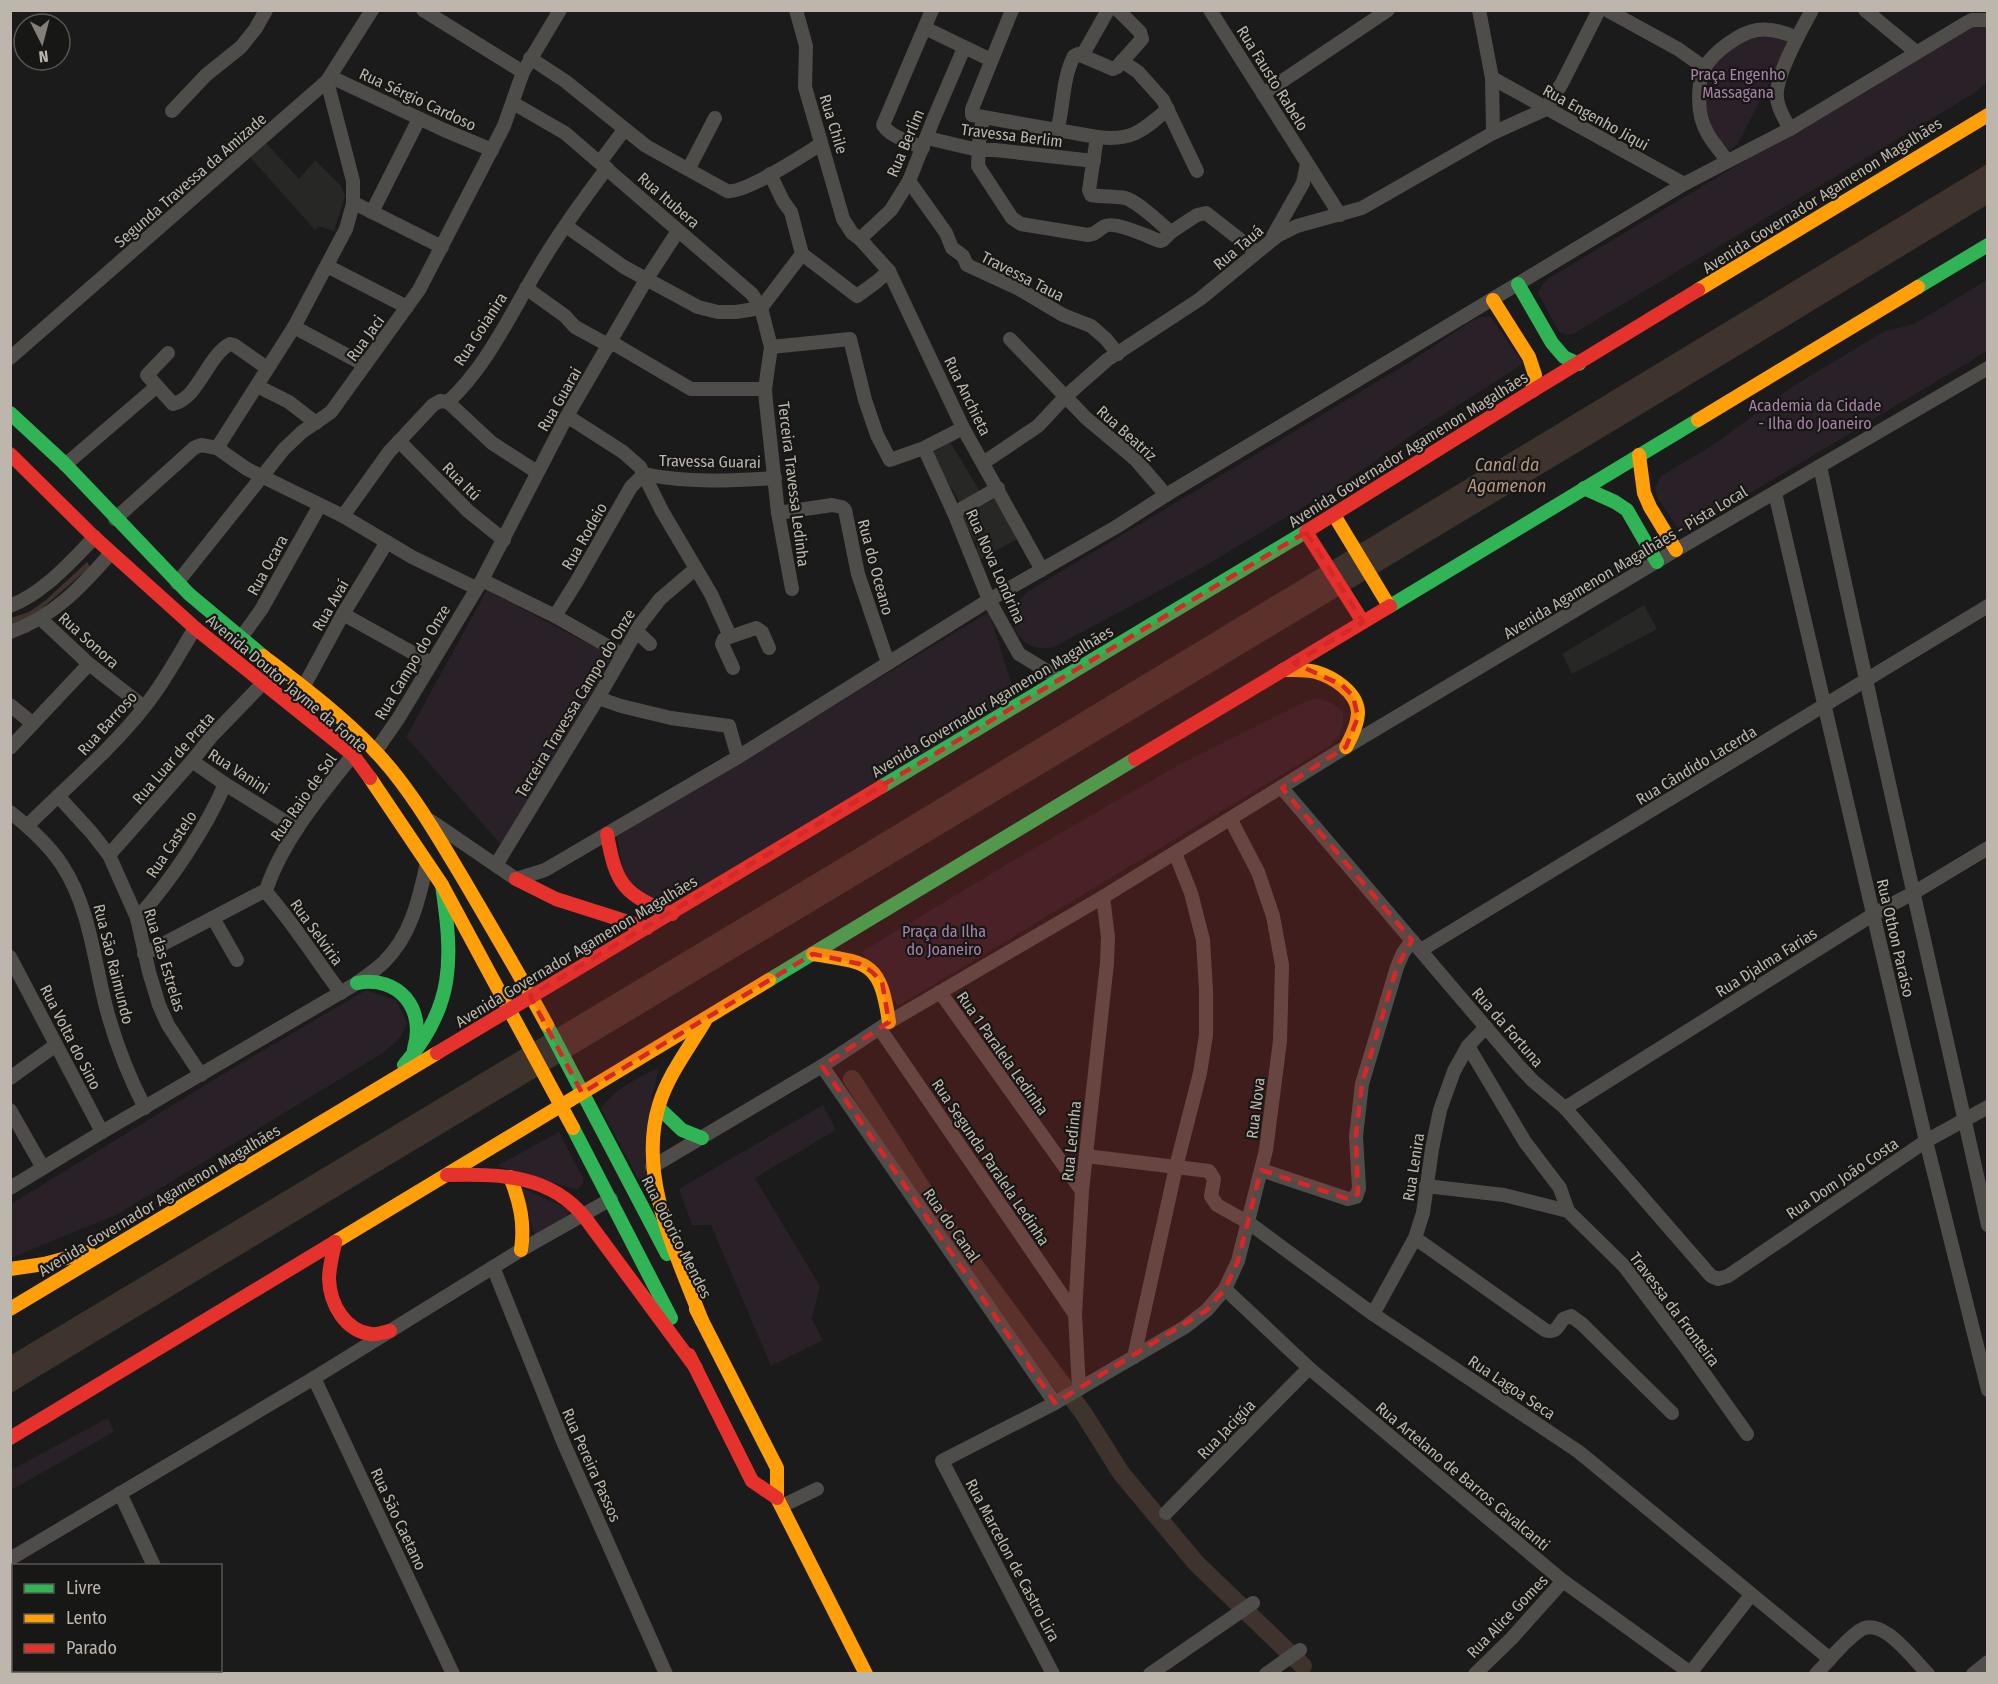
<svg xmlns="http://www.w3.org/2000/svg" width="1998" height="1684" font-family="'Fira Sans Condensed',sans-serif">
	<rect width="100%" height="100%" fill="#1b1b1b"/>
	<!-- built -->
	<g fill="#272725">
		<path d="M266,143l33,36 16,-19 26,26 4,10 -11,35 -15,-5 -4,4 -65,-73z"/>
		<path d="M950,442l30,49 -20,12 -29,-49z"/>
		<path d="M994,499l23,40 -38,21 -6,-10 5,-3 -17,-30z"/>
		<path d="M1644,605l13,24 -85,45 -10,-20z"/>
	</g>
	<!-- green -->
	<g fill="#292028">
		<path d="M1987,23v59l-11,10 -403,242 -6,1 -8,-3 -21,-39 5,-10 8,-6 422,-253z"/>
		<path d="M1757,32l35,8 -55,105 -6,5 -6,-1 -17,-21 -4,-32 9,-29 27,-31z"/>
		<path d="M1987,280v71l-295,177 -8,2 -8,-4 -19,-29 -2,-10 6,-11 55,-33 77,-57 92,-55 29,-7z"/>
		<path d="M1481,317h10l32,47 -99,63 -81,56 -143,86 -146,78c-37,9 -56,-33 -24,-57l375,-225 65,-43z"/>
		<path d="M487,590l130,69 -114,188 -97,-110z"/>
		<path d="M989,612l27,87 -345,210 -47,-30 -7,-43z"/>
		<path d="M1317,699l15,4 11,9c1,14 -3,24 -12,33l-433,261 -36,-54 149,-90 166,-96 128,-64z"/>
		<path d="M366,990l30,10 11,23 -6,14 -18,16 -265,161 -107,44v-54l217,-133z"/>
		<path d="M659,1067l-7,29 -5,100 -46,-87c13,-21 37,-30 58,-42z"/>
		<path d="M823,1105l13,25 -81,48 65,108 -8,33 11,21 -52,26 -60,-141h-19l-13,-36z"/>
		<path d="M559,1132l24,46v5l-5,7 -81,-24z"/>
		<path d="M520,1187l51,23 -8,9 -28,18z"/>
		<path d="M108,1418l6,14 -103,58v-20z"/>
	</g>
	<!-- water -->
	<g fill="#3e342d">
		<path d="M1987,164v41c-657,399 -1318,791 -1976,1188v-38l818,-490z"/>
		<path d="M87,562l3,5 -57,49 -22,8v-6l18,-6 17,-12z"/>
	</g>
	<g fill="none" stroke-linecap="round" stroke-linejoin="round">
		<!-- canal -->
		<path stroke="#3e342d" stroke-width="18" d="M852,1079l96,150 136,185 37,59 75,90 107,103"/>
		<!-- street -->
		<g stroke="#4e4d49" stroke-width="14">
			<path d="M423,10l100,62"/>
			<path d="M796,10l10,36 -1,41 38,132 9,14 8,6 29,32 74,157 79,142"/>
			<path d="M1012,10l-40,99v6l125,22 -8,53 2,5c11,2 23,1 34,3 14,4 33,24 46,34l26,-17 9,-2 50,39"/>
			<path d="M1210,10l130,205"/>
			<path d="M1479,10l13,68 1,55"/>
			<path d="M1607,10l71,39 27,19"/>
			<path d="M1865,10l51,42"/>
			<path d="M925,28l66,32"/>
			<path d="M1082,56l26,-46"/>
			<path d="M530,58l35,23 81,65 81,45c18,3 76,-36 94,-47"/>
			<path d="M1122,61l16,11 25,28 34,71"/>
			<path d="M331,77l113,53 48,20"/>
			<path d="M1492,78l192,106"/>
			<path d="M1263,94l125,-84"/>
			<path d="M513,103l52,30 187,161 9,14 10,39 -6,42 1,13 12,111 14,76"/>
			<path d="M172,111l34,-36 35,-28 15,-19 10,-18"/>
			<path d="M983,118l-4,24 -1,24 34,52 9,6 67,11c9,-1 9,-5 17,-9 10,-5 44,11 55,15l3,-1 8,-8"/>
			<path d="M1790,129c-5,-10 -12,-19 -13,-31 -3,-20 24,-68 35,-88"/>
			<path d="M1057,131c7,-25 5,-52 17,-75l4,-2 35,15 4,-2 25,-28 -2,-7 -22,-22"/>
			<path d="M1097,137c34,5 47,-7 71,-28"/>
			<path d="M927,138l51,12h17l99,11"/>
			<path d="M923,148c-12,-6 -33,-11 -40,-23l49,-115"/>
			<path d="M1727,161c-10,-15 -22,-26 -26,-44 -3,-14 -3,-37 4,-50 9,-15 34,-34 52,-37 14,-2 27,2 40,8"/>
			<path d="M600,162l24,-32"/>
			<path d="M689,168l26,-50"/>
			<path d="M770,174l13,27 8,11 11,42 55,42 18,-13 14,-12"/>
			<path d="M909,181l37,52 6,15 11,8 4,9 52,24 44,26 28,11 15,13 12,15"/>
			<path d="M353,204l5,1 84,42"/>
			<path d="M372,212l47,-93"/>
			<path d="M566,226l58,41 74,40 20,5h18l25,-4 41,-54"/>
			<path d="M1273,236l30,-53 4,-19"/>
			<path d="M860,239l31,-29 18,-29 25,-63 30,-70"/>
			<path d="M327,266l80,41"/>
			<path d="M526,288l39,28 10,11 35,19"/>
			<path d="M294,327l71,38"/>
			<path d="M1010,339l76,79 50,42 30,35"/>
			<path d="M611,342l80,47h74"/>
			<path d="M771,347l79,-8 15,61 12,35 13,25 34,-12 39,-20"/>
			<path d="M168,353l-21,22 26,29c25,-5 35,-49 57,-60l4,1 33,23"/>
			<path d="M10,358l317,-277 45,-71"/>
			<path d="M257,386l32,16 27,21"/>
			<path d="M448,402l44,41 45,29"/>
			<path d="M567,416l56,36 17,15 22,44 49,83 19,42"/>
			<path d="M399,441l69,70 36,29"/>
			<path d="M217,448l30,21 96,47 69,41 64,31"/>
			<path d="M924,448l30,65 35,87 30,54 41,25"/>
			<path d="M983,463l55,-37 27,-29 42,-37 93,-61 77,-63 20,-10 65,-18 131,-75 53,-24 16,-26 37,-73"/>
			<path d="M65,465l91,-78"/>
			<path d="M1820,466c53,254 112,506 168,759"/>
			<path d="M644,474c43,9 87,7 131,4"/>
			<path d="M1775,493l151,648 62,249"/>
			<path d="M778,513l54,-8 10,2 3,3 13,64 30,89"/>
			<path d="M954,513l44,-25"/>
			<path d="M343,516l46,-64 44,-47 7,-4 8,1c39,-36 62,-87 89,-132 21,-36 45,-69 70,-102"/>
			<path d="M115,519l79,-71 7,-3 16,3 77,-121 52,-98 7,-25v-23l-26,-100"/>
			<path d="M482,580l73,36 68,39"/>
			<path d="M177,583l107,-134 18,-17 29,-20 88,-122 85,-164 19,-54 37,-62"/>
			<path d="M10,606c34,-13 59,-43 85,-69"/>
			<path d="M343,614l88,49"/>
			<path d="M555,616l22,-35 54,-94 13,-13"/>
			<path d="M41,619l48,45 55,43"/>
			<path d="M636,631l14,13"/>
			<path d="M10,632c44,-15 72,-46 101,-79"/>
			<path d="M240,639l21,-29 59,-105"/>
			<path d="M733,668l-11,-24 2,-5 32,-11 6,4 7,16"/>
			<path d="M304,686l39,-72 44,-72"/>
			<path d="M598,698l23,8 50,12 58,8 9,31"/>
			<path d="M10,705l22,18"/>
			<path d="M10,748l79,-84"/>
			<path d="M375,752l23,-33 84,-139 85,-164 79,-136 32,-49"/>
			<path d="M192,761l33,23 72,45"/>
			<path d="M1282,788l236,277 15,16 32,27 146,168 7,3 10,-3 198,-135 62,-34"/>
			<path d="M58,796l33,36 18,23 28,63 12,54 10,33 9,20 33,50"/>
			<path d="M10,812c19,15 39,33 52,53 30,46 32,102 47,153 9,31 21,61 36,90"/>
			<path d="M431,821l85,58 29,-9 193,-113 251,-157 127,-73 50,-32 518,-311 106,-55 176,-106 6,-3h16"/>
			<path d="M27,826c40,-40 84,-76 119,-121 19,-24 33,-51 49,-77"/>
			<path d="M109,855l83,-94 19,-24 53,-55"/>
			<path d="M496,865l102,-167 42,-73 20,-26 35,-30"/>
			<path d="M265,891c28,31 50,68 76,102"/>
			<path d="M137,918c32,-34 70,-91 88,-134"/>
			<path d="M213,918l24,42"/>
			<path d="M1421,950l567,-344"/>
			<path d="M144,954l122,-64c17,-50 54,-94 87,-135"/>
			<path d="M10,957l92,175"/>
			<path d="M940,992l142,199"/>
			<path d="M880,1029l195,285"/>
			<path d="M1468,1046l57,96 35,46 8,23 56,55 62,82 61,86"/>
			<path d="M822,1066l233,337"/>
			<path d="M10,1078l46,-33"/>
			<path d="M1565,1108l309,-194 41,-22 73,-44"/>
			<path d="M10,1110l33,58"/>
			<path d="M1086,1156l123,15 5,8 -3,17 6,9 32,18 124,91 206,138 251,207"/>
			<path d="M652,1167l170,-101 67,-44 214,-125 243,-150 330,-197 312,-182"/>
			<path d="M1261,1170l87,29 8,-2 3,-9 -3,-52 6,-52 35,-117 6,-14 9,-13"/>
			<path d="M1426,1186l78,9 64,16"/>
			<path d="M10,1188l92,-56 255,-149c9,-7 19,-13 27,-21 27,-26 35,-63 43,-99"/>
			<path d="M1415,1238l130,92c10,4 13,-3 18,-11l8,-3 11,8 90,89"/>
			<path d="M493,1267l71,177 102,230"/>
			<path d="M1225,1289l84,79 254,213 129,93"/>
			<path d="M1373,1314l42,-76 8,-25 9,-64 8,-39 14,-39 14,-25 18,-19"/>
			<path d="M1134,1357l42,-190 24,-94 6,-38v-45l-3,-50 -12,-47 -16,-40"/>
			<path d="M314,1378l139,296"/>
			<path d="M1079,1389l-4,-75 7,-123 25,-228 1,-26 -5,-40"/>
			<path d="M120,1493l34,73"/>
			<path d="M782,1506l35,-17"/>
			<path d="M1166,1513l143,-145"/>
			<path d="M10,1559l304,-181 207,-128 90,-51"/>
			<path d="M204,1670l1,4"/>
			<path d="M1691,1672l60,-77"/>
			<path d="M1053,1674l-111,-213 113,-58 130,-76 22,-17 18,-21 13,-28 28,-111 14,-109 2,-76 -9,-49 -15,-44 -27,-52"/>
			<path d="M1150,1674l103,-71"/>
			<path d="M1266,1674l34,-24"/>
			<path d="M1475,1674l37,-36 51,-57"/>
			<path d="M1816,1674c14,-14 27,-32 43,-43 22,-17 54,28 69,43"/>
			<path d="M1973,1674l15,-12"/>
		</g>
		<!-- fast -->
		<g stroke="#30b455" stroke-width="14">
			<path d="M1518,284l34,59 12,14 15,7"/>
			<path d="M1918,287l70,-42"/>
			<path d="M10,413l54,50 125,131 74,62"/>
			<path d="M1584,488l31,14 12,8 30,52"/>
			<path d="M1390,606l308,-186"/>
			<path d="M881,787l426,-256"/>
			<path d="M769,980l366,-221"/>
			<path d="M357,983c42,-8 69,26 57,66"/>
			<path d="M547,1025l120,229"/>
			<path d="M404,1065c51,-59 49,-106 38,-180"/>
			<path d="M659,1108l23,22 20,8"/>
			<path d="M573,1128l98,190"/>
		</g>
		<!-- slow -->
		<g stroke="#ff9f0a" stroke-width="14">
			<path d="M1698,290l290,-175"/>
			<path d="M1493,300l36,57 6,18 -3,16"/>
			<path d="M1698,420l220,-133"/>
			<path d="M1639,455l5,38 6,14 26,43"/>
			<path d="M1334,515l55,91"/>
			<path d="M263,656c39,30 78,59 112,95 36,38 63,86 90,131 28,48 56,95 82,143"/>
			<path d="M1283,670c11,0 22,-1 33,2 17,5 41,20 42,40 0,12 -6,24 -12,35"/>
			<path d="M370,778l72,107 131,243"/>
			<path d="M813,954c57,9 67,8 76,68"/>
			<path d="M510,1177c10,25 15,46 11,73"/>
			<path d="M335,1242l434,-262"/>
			<path d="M10,1269l34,-5 45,-12"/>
			<path d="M10,1309l427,-256"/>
			<path d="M696,1309l81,159v30l89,176"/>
			<path d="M702,1321c-25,-66 -65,-144 -43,-216 9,-30 30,-57 46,-84"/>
		</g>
		<!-- jam -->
		<g stroke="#e5322d" stroke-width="14">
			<path d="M10,454l84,83 101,91 158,127 17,23"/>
			<path d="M1307,531l225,-140 166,-101"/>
			<path d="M1306,532l57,90"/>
			<path d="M1135,759l255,-153"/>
			<path d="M607,834c9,52 17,60 65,80"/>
			<path d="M516,879l40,20 91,29"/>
			<path d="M437,1053l444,-266"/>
			<path d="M447,1175c52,-1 104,-1 139,44l110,149"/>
			<path d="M335,1242c-2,12 -6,25 -6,37 1,25 16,52 42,55 7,1 13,-2 19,-3"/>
			<path d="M689,1355l63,126 25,17"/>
			<path d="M10,1438l325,-196"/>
		</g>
	</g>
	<!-- marked area -->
	<path fill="#d62828" fill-opacity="0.2" stroke="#d62828" stroke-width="4.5" stroke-dasharray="12 8" stroke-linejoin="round" d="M1306,532l57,90 -69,41 48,22 11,11 5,21 -12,30 -64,41 130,152 -15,27 -35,117 -6,52 2,58 -10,5 -87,-29 -23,91 -13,28 -18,21 -152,93 -233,-337 67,-44 -7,-40 -10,-10 -12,-8 -47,-10 -231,139 -52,-97z"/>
	<g text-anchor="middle" stroke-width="4.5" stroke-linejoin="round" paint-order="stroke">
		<!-- park labels -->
		<g font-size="16" fill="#a782a8" stroke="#171715">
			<text x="1738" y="80">Praça Engenho<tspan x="1738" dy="18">Massagana</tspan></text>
			<text x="1815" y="411">Academia da Cidade<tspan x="1815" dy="18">- Ilha do Joaneiro</tspan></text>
			<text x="944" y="937">Praça da Ilha<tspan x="944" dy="18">do Joaneiro</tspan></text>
		</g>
		<!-- street labels -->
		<g font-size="16" fill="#bcb6ac" stroke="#171715">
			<text transform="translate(1273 78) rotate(58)" y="6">Rua Fausto Rabelo</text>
			<text transform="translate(418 99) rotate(25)" y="6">Rua Sérgio Cardoso</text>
			<text transform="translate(1596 117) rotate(29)" y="6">Rua Engenho Jiqui</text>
			<text transform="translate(834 124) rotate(73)" y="6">Rua Chile</text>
			<text transform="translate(1012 135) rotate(7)" y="6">Travessa Berlim</text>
			<text transform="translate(905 143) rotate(-67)" y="6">Rua Berlim</text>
			<text transform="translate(190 180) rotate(-41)" y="6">Segunda Travessa da Amizade</text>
			<text transform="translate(1822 195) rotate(-32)" y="6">Avenida Governador Agamenon Magalhães</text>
			<text transform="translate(669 200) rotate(41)" y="6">Rua Itubera</text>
			<text transform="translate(1238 247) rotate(-40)" y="6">Rua Tauá</text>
			<text transform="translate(1023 276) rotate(27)" y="6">Travessa Taua</text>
			<text transform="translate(480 329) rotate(-57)" y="6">Rua Goianira</text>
			<text transform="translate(365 338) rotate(-54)" y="6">Rua Jaci</text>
			<text transform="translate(968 396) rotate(64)" y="6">Rua Anchieta</text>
			<text transform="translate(559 399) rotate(-60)" y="6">Rua Guarai</text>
			<text transform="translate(1127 433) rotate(42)" y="6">Rua Beatriz</text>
			<text transform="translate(1408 449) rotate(-32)" y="6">Avenida Governador Agamenon Magalhães</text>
			<text transform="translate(710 461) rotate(1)" y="6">Travessa Guarai</text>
			<text transform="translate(462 481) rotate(45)" y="6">Rua Itú</text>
			<text transform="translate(794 484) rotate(83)" y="6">Terceira Travessa Ledinha</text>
			<text transform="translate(584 536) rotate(-60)" y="6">Rua Rodeio</text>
			<text transform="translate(1625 562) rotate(-31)" y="6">Avenida Agamenon Magalhães - Pista Local</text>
			<text transform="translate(267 565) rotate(-61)" y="6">Rua Ocara</text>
			<text transform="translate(996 566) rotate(66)" y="6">Rua Nova Londrina</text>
			<text transform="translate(876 567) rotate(75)" y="6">Rua do Oceano</text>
			<text transform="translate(330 605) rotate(-60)" y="6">Rua Avaí</text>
			<text transform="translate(89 640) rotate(42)" y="6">Rua Sonora</text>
			<text transform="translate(412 662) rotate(-59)" y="6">Rua Campo do Onze</text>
			<text transform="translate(287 683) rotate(40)" y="6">Avenida Doutor Jayme da Fonte</text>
			<text transform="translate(992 701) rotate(-31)" y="6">Avenida Governador Agamenon Magalhães</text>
			<text transform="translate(575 703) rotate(-59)" y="6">Terceira Travessa Campo do Onze</text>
			<text transform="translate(107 723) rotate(-48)" y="6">Rua Barroso</text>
			<text transform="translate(173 758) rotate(-49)" y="6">Rua Luar de Prata</text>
			<text transform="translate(1696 765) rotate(-31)" y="6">Rua Cândido Lacerda</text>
			<text transform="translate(239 771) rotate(33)" y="6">Rua Vanini</text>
			<text transform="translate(303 797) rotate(-55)" y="6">Rua Raio de Sol</text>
			<text transform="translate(171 844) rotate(-56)" y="6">Rua Castelo</text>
			<text transform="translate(317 932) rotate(54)" y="6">Rua Selviria</text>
			<text transform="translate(1896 938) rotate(77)" y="6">Rua Othon Paraíso</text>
			<text transform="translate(576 951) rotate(-31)" y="6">Avenida Governador Agamenon Magalhães</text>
			<text transform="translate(165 960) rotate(73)" y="6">Rua das Estrelas</text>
			<text transform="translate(1766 962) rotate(-32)" y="6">Rua Djalma Farias</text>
			<text transform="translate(114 964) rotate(76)" y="6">Rua São Raimundo</text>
			<text transform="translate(1508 1027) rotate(49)" y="6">Rua da Fortuna</text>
			<text transform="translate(71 1037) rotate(63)" y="6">Rua Volta do Sino</text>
			<text transform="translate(1003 1053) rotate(55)" y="6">Rua 1 Paralela Ledinha</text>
			<text transform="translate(1255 1108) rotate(-83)" y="6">Rua Nova</text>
			<text transform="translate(1071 1141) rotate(-84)" y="6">Rua Ledinha</text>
			<text transform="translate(991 1162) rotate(56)" y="6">Rua Segunda Paralela Ledinha</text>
			<text transform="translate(1413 1167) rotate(-81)" y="6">Rua Lenira</text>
			<text transform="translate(1842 1178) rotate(-34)" y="6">Rua Dom João Costa</text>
			<text transform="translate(159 1200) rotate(-31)" y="6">Avenida Governador Agamenon Magalhães</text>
			<text transform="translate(952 1225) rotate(55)" y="6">Rua do Canal</text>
			<text transform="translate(677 1237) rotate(63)" y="6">Rua Odorico Mendes</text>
			<text transform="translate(1675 1309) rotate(53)" y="6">Travessa da Fronteira</text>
			<text transform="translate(1512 1387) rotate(34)" y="6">Rua Lagoa Seca</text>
			<text transform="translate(1226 1429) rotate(-46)" y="6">Rua Jacigúa</text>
			<text transform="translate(592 1465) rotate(66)" y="6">Rua Pereira Passos</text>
			<text transform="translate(1463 1476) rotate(40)" y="6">Rua Artelano de Barros Cavalcanti</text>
			<text transform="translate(399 1519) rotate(65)" y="6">Rua São Caetano</text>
			<text transform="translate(1013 1560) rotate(62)" y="6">Rua Marcelon de Castro Lira</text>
			<text transform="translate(1507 1616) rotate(-46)" y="6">Rua Alice Gomes</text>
		</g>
		<!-- water labels -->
		<g font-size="18" font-style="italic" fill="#b89782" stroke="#171715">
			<text x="1507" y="471">Canal da<tspan x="1507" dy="21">Agamenon</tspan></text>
		</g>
	</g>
	<!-- border -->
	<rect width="1998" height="1684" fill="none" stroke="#bcb6ac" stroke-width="24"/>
	<!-- legend -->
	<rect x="12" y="1564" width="210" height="108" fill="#171715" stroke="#595751" stroke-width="1.5"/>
	<rect x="24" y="1584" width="30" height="9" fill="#30b455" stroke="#595751" stroke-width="1.5"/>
	<text x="66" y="1594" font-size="18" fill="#bcb6ac">Livre</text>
	<rect x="24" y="1614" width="30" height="9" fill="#ff9f0a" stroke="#595751" stroke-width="1.5"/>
	<text x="66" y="1624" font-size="18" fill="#bcb6ac">Lento</text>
	<rect x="24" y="1644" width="30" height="9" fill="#e5322d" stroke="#595751" stroke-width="1.5"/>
	<text x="66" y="1654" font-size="18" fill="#bcb6ac">Parado</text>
	<!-- north arrow -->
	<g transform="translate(42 42) rotate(174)"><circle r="28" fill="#171715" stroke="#595751" stroke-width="1.5"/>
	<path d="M0-4.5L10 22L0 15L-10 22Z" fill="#848079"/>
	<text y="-9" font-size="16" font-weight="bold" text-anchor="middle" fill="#bcb6ac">N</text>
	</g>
</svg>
